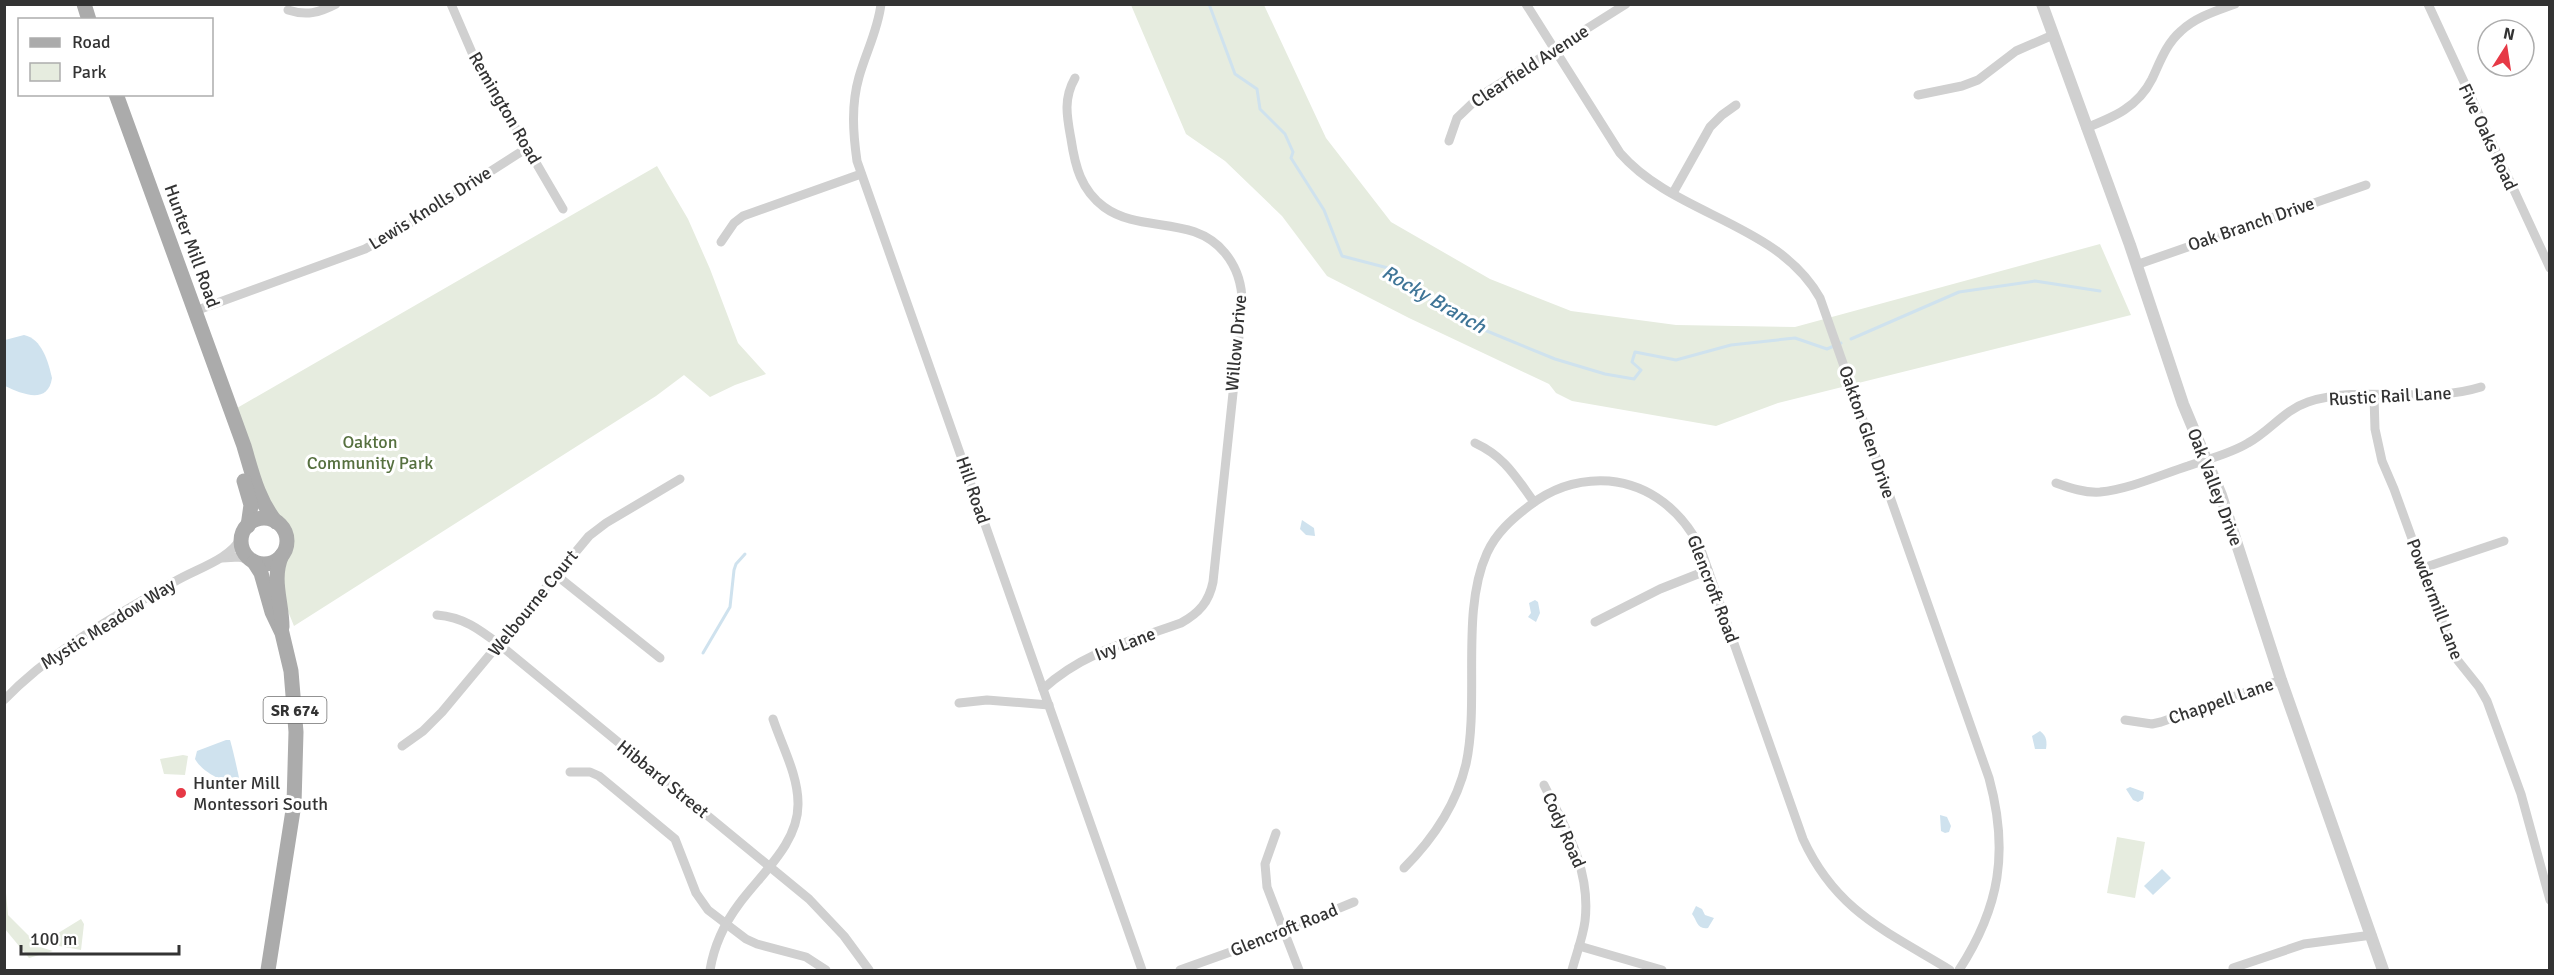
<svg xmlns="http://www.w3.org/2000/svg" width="2554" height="975" font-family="Signika,sans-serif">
	<rect width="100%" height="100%" fill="#fff"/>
	<!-- green -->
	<g fill="#e6ecdf">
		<path d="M1131,5h133l62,133 65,84 99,57 81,32 105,14 119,2 305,-83 31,71 -353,88 -62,23 -144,-25 -16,-8 -7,-9 -140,-66 -82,-42 -45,-60 -57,-55 -39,-27z"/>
		<path d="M657,166l31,53 22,50 28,74 28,31 -31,11 -25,12 -26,-22 -28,21 -362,230 -11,-27 1,-37 10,-16 -8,-23 -15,-13 -34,-102z"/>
		<path d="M183,755l5,1 -3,19 -21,-1 -4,-15z"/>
		<path d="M2117,837l28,5 -10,56 -28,-5z"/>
		<path d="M5,882l3,33 32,32 13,4 -24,7 -24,-29z"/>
		<path d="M81,919l3,5 -3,26 -22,-4 -4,-11z"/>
	</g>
	<!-- water -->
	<g fill="#cfe2ee">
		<path d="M24,335c18,4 24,26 28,43 -4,27 -30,16 -47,8v-46z"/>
		<path d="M1302,520l12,8 1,8 -9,-1 -6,-6z"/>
		<path d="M1535,600l3,2 2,11 -4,9 -8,-5 3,-4 -2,-10z"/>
		<path d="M2040,731c7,5 7,11 6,18h-11l-3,-13z"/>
		<path d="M226,740h4c1,2 10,40 10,44 -15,0 -38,-12 -45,-25l2,-8z"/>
		<path d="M2130,787l14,5 -1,7 -5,3 -5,-2 -7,-11z"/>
		<path d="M1940,815l7,2 4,9 -2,6 -4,1 -4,-2z"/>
		<path d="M2162,869l9,9 -18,17 -9,-9z"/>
		<path d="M1696,906l6,3 3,6 9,3 -6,10c-11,2 -11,-8 -16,-14z"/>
	</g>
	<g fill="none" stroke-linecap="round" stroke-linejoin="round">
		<!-- stream -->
		<g stroke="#cfe2ee" stroke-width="3">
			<path d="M1209,4l26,70 22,15 3,20 25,25 8,18 -2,6 33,52 18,46 46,12 32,26 62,35 73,30 50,15 29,5 7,-9 -9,-8 3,-10 41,8 55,-15 64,-7 32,11 14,-6"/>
			<path d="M1851,339l108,-47 76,-11 65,10"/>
			<path d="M703,653l27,-46 4,-37 2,-6 9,-10"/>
		</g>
		<!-- minor -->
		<g stroke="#d0d0d0" stroke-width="9">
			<path d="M451,4l22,51 90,154"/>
			<path d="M881,4c-3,26 -15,48 -22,73 -8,28 -6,56 -2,84l285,809"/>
			<path d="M1526,4l94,149c55,63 157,69 200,145l169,480c20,73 11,129 -30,192"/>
			<path d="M2428,4l122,264"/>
			<path d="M288,10c18,6 31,3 48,-6"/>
			<path d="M1918,95l44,-9 16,-6 38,-29 37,-16"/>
			<path d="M2086,128c28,-11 52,-21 66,-49 8,-17 14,-35 29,-48 15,-14 35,-20 54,-27"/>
			<path d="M1449,141l8,-23 23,-22 146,-92"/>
			<path d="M1673,193l37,-66 12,-12 14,-10"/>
			<path d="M721,242l13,-19 9,-7 118,-42"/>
			<path d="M2136,265l230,-80"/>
			<path d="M195,311l170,-62 34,-19 128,-82"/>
			<path d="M2374,396l1,33 7,32 12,28 61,168 24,30 8,14 34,93 29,106"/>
			<path d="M1475,443c30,14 40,33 59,59"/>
			<path d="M2056,483c14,5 29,10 44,9 30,-3 60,-17 88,-26 20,-7 42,-12 60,-23 22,-12 36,-33 60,-41 55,-18 116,3 173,-15"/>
			<path d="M222,558l17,-1 13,3"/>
			<path d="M2423,568l81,-27"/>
			<path d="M556,575l104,83"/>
			<path d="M437,615c26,2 42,14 63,30l309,254 35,37 25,34"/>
			<path d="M1595,622l65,-33 48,-19"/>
			<path d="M1043,689c40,-37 88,-48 138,-66 18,-10 28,-21 32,-41l29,-274c1,-20 -4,-39 -17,-55 -32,-39 -84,-19 -121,-46 -23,-17 -29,-41 -33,-68 -4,-22 -8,-40 4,-61"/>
			<path d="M4,700c48,-50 110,-83 170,-118 23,-14 54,-21 68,-45"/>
			<path d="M959,703l28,-3 62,5"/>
			<path d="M2125,720l27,4 9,-2 120,-42"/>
			<path d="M402,746l21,-15 19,-19 147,-176 17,-13 74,-44"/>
			<path d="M570,772h20l9,4 76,63 21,54 12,17 38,29 11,5 49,13 20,13"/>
			<path d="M1544,785c22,44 47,85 41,136 -2,16 -9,34 -13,49"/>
			<path d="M1276,833l-11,31 2,23 32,83"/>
			<path d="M1404,868c29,-29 52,-62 62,-104 14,-64 -6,-152 21,-211 9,-20 25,-34 42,-47 23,-18 51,-27 80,-25 42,4 73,31 91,66l103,292c33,72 83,92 147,131"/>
			<path d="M1579,946l83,24"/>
			<path d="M2233,968l71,-24 68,-9"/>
			<path d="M710,970c4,-24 14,-46 29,-66 22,-30 60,-61 59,-101 0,-28 -16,-57 -25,-84"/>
			<path d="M1180,970l70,-25 104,-43"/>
		</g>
		<!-- tertiary -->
		<path stroke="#d0d0d0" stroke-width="12" d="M2042,4l88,241 53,159 38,91 60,185 102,290"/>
		<!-- primary -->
		<g stroke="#ababab" stroke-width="15">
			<path d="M84,4l5,16"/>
			<path d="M116,94l128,352c8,27 14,54 32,76"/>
			<path d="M244,481l7,24 -3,21"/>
			<circle cx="264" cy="541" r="23"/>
			<path d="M254,562l7,11 11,39 10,21 9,38 5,61 -2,72 -26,166"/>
			<path d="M282,627c0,-25 -11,-48 0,-72"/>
		</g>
	</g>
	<!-- markers -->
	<circle fill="#e63946" stroke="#fff" stroke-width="2" cx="181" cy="793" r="6"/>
	<g text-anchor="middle" stroke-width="6" stroke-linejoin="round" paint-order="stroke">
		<!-- shield labels -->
		<rect fill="#fff" stroke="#707070" stroke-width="1.5" x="263.5" y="697" width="63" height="26" rx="4.5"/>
		<g font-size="16" font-weight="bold" fill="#333">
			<text x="295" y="716">SR 674</text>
		</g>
		<!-- street labels -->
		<g font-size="18" fill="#333" stroke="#fff">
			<text transform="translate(1530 66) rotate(-33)" y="6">Clearfield Avenue</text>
			<text transform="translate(505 108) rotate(60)" y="6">Remington Road</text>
			<text transform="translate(2488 137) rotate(65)" y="6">Five Oaks Road</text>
			<text transform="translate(430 208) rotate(-32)" y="6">Lewis Knolls Drive</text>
			<text transform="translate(2251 224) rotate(-19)" y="6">Oak Branch Drive</text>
			<text transform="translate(192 246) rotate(70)" y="6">Hunter Mill Road</text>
			<text transform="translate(1236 343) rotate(-85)" y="6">Willow Drive</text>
			<text transform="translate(2390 396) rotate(-3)" y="6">Rustic Rail Lane</text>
			<text transform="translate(1867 432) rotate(71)" y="6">Oakton Glen Drive</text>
			<text transform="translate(2215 487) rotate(69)" y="6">Oak Valley Drive</text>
			<text transform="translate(973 490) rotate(71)" y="6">Hill Road</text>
			<text transform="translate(1713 589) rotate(69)" y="6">Glencroft Road</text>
			<text transform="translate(2435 599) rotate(69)" y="6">Powdermill Lane</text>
			<text transform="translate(533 603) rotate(-51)" y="6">Welbourne Court</text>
			<text transform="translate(108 624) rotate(-32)" y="6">Mystic Meadow Way</text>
			<text transform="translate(1125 644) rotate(-21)" y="6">Ivy Lane</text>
			<text transform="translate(2221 701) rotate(-19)" y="6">Chappell Lane</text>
			<text transform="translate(663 779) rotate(39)" y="6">Hibbard Street</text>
			<text transform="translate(1564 830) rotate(66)" y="6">Cody Road</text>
			<text transform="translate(1284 930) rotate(-22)" y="6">Glencroft Road</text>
		</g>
		<!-- park labels -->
		<g font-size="18" fill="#56703f" stroke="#fff">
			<text x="370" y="448">Oakton<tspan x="370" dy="21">Community Park</tspan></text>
		</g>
		<!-- poi labels -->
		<g font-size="18" fill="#333" stroke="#fff" text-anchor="start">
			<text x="193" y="789">Hunter Mill<tspan x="193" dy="21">Montessori South</tspan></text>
		</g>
		<!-- water labels -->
		<g font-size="20" font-style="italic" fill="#3f7597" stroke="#fff">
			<text transform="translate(1434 299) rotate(30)" y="7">Rocky Branch</text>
		</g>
	</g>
	<!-- border -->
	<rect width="2554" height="975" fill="none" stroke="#333333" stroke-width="12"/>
	<!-- legend -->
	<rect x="18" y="18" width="195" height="78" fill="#ffffff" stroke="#adadad" stroke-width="1.5"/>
	<rect x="30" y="38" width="30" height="9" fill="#ababab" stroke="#adadad" stroke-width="1.5"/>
	<text x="72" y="48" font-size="18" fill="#333333">Road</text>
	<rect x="30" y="63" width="30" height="18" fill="#e6ecdf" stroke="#adadad" stroke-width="1.5"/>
	<text x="72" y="78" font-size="18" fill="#333333">Park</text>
	<!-- north arrow -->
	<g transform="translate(2506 48) rotate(12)"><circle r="28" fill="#ffffff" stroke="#adadad" stroke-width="1.5"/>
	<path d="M0-4.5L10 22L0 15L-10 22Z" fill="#e63946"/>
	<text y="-9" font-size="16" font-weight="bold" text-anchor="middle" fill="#333333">N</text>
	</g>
	<!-- scale -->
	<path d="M21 945v9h158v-9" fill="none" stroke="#333333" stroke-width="3"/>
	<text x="30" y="945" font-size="18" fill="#333333" stroke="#ffffff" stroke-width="4.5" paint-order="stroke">100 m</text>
</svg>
